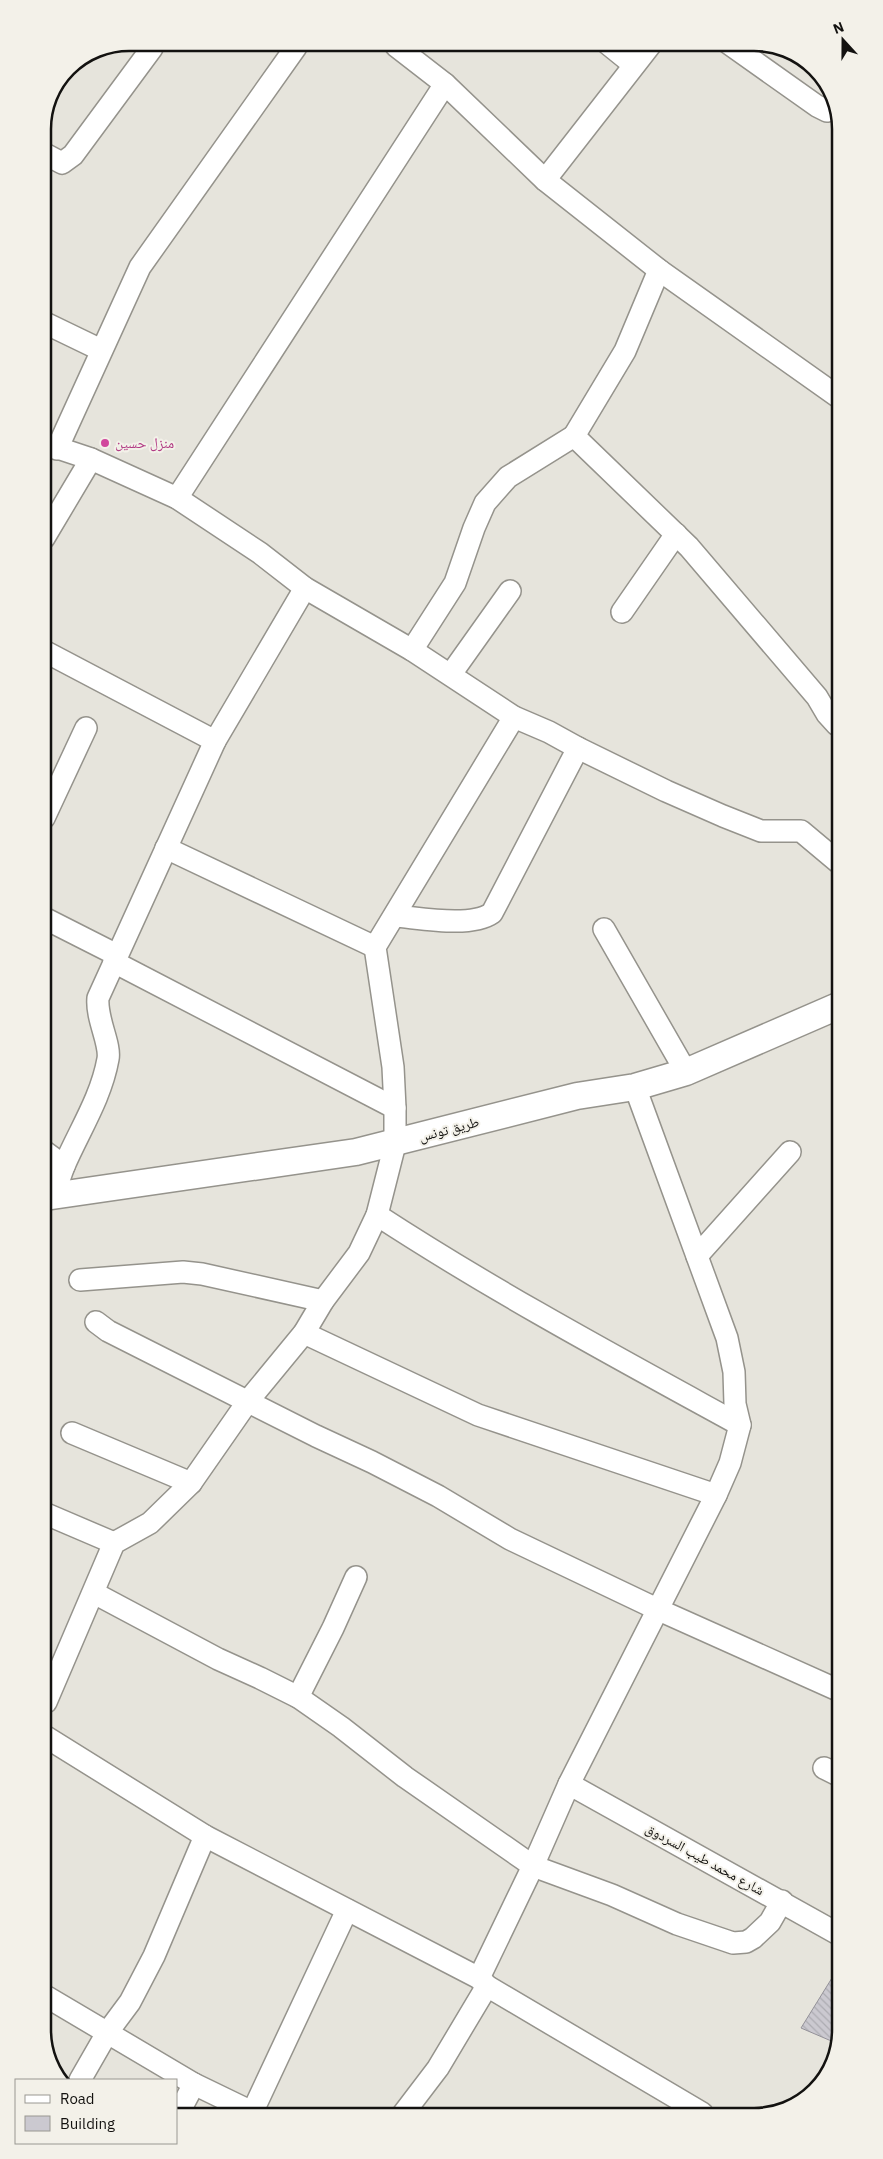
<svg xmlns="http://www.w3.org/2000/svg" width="883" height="2159" font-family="'IBM Plex Sans','Noto Naskh Arabic',sans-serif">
	<defs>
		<pattern id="building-back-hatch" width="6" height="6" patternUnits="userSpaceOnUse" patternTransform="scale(1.25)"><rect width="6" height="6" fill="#cbc9d0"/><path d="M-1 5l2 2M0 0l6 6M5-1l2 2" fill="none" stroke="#adacb2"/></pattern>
	</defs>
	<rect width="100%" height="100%" fill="#e6e4dc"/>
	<!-- building -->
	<path fill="url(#building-back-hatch)" stroke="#939198" d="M840,1965v65l-4,13 -35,-15z"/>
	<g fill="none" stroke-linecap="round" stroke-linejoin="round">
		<!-- minor casing -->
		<g stroke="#95938c" stroke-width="24">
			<g id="minor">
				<path d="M728,43l89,63 10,5 9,-3"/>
				<path d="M608,44l26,21"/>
				<path d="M396,46l49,38 100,96 114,90 178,126"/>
				<path d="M43,153l19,10 11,-8 79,-107"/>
				<path d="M545,180l106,-136"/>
				<path d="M659,270l-34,81 -51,85 115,111 128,150 10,17 10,11"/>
				<path d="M43,322l58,28"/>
				<path d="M43,443l48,16 86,39 83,55 45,35 107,62 102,67 35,15 29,16 88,43 57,25 38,15h40l37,31"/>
				<path d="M57,449l83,-182 156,-220"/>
				<path d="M177,498l268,-414"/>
				<path d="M44,538l47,-79"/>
				<path d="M622,612l54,-78"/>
				<path d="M412,650l43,-67 19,-55 11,-25 23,-26 66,-41"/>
				<path d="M44,651l171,90"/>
				<path d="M451,674l59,-83"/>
				<path d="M44,818l42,-90"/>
				<path d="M166,848l209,99"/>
				<path d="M395,916c25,2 76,12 97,-3l86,-165"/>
				<path d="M44,918l73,37"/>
				<path d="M604,929l82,143"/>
				<path d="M114,962l281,146"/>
				<path d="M45,1152l19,14"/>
				<path d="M54,1196c3,-10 6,-20 10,-30 15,-35 37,-68 44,-107 3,-15 -12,-40 -10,-61l117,-257 90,-153"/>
				<path d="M377,1215c118,77 241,143 363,210"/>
				<path d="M697,1256l93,-104"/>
				<path d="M80,1280l103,-8 19,2 121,27"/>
				<path d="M96,1322l12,9 208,105 56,26 66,34 72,43 149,71 181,81"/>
				<path d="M304,1333l174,82 238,80"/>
				<path d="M72,1433l119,50"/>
				<path d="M46,1514l68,29"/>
				<path d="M94,1593l124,66 42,19 38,19 43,30 64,50 128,89 79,29 65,29 56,19 13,-1 7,-4 17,-16 12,-21"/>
				<path d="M298,1697l35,-69 23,-51"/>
				<path d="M46,1702l68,-159 36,-20 41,-40 57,-82 56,-68 19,-32 36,-48 18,-38 18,-71v-36l-2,-41 -18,-120 139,-230"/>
				<path d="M46,1737l159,99 274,142 8,8 215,127"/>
				<path d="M824,1768l16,8"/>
				<path d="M569,1784l271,151"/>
				<path d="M479,1978l54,-112 36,-82 147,-289 14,-32 10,-38 -5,-21 -1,-32 -7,-34 -92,-251"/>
				<path d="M47,1997l147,87 64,31"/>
				<path d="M80,2080l27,-47 23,-31 24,-46 51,-120"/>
				<path d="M403,2114l35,-46 49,-82"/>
				<path d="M251,2115l96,-205"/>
				<path d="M177,2116l17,-32"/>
			</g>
		</g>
		<!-- major casing -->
		<g stroke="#95938c" stroke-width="29">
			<path id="major" d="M45,1197l311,-45 221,-56 58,-9 51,-15 152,-66"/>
		</g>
		<!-- minor -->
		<use href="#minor" stroke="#fff" stroke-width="21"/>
		<!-- major -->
		<use href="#major" stroke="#fff" stroke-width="26"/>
	</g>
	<!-- markers -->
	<circle fill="#d1479c" stroke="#f3f1e9" stroke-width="2" cx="105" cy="443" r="5"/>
	<g text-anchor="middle" stroke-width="4" stroke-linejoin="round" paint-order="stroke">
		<!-- hotel labels -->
		<g font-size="14" fill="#b23c85" stroke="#f3f1e9" text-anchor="start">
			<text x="115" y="448">منزل حسين</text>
		</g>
		<!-- street labels -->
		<g font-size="14" fill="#131210" stroke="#f3f1e9">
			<text transform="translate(449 1129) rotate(-15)" y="5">طريق تونس</text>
			<text transform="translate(705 1859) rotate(29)" y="5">شارع محمد طيب السردوق</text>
		</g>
	</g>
	<!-- crop -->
	<path d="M0 0H883V2159H0ZM129 51H754A78 78 0 0 1 832 129V2030A78 78 0 0 1 754 2108H129A78 78 0 0 1 51 2030V129A78 78 0 0 1 129 51Z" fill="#f3f1e9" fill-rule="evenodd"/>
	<path fill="none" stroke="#131210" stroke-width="2.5" d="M129 51H754A78 78 0 0 1 832 129V2030A78 78 0 0 1 754 2108H129A78 78 0 0 1 51 2030V129A78 78 0 0 1 129 51Z"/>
	<!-- legend -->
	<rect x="15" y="2079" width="162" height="65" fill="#f3f1e9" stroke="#999892"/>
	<rect x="25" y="2095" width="25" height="8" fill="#ffffff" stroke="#999892"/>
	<text x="60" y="2104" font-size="15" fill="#131210">Road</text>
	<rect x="25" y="2116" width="25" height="15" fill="#cbc9d0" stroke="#999892"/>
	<text x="60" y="2129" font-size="15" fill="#131210">Building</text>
	<!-- north arrow -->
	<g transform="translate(843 40) rotate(339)" stroke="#f3f1e9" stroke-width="4" paint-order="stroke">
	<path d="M0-4L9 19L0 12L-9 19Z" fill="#131210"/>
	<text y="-8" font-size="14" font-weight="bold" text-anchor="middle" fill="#131210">N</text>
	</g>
</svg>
